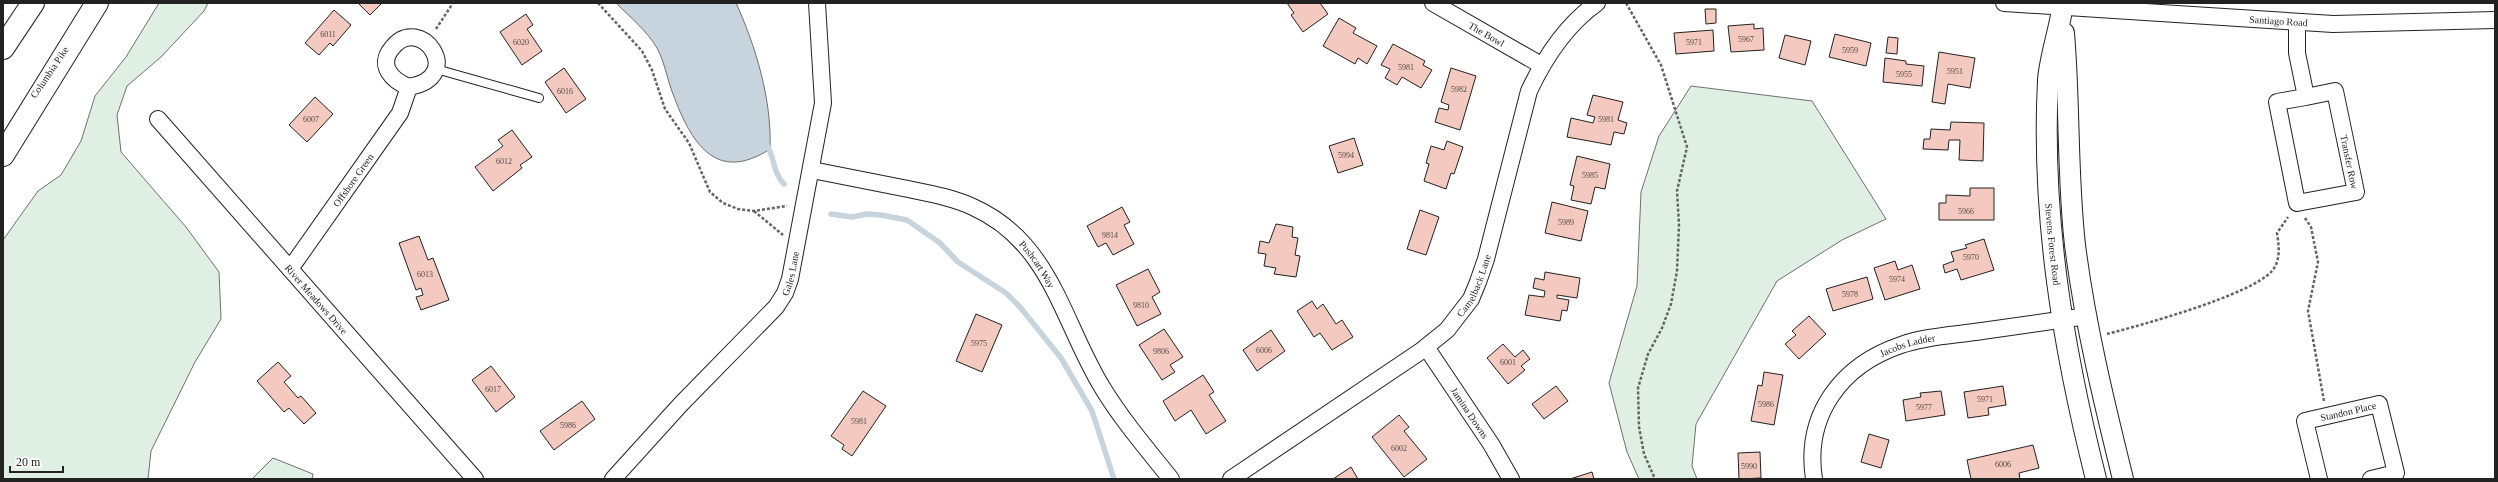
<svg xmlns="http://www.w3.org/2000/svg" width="2498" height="482" font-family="'Times New Roman',serif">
	<rect width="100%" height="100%" fill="#fff"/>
	<!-- green -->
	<g fill="#e0efe3" stroke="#6f6f6f">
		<path d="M159,3h49l-4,8 -43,46 -34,29 -10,29 4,37 65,75 33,45 2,47 -26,43 -44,89 -3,28h-145v-239l35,-49 23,-16 20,-34 14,-45 31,-39z"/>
		<path d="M1691,86l121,15 74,118 -44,21 -65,41 -81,143 -4,42 5,13h-58l-12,-27 -18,-69 28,-97 4,-94 18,-56z"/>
		<path d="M273,458l40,16 -1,5h-60z"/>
	</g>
	<!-- water -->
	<path fill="#c7d3dd" stroke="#6f6f6f" d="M616,3h120c20,44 36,97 34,146 -54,35 -79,-6 -97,-55 -6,-15 -8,-31 -16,-46 -10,-17 -27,-31 -41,-45z"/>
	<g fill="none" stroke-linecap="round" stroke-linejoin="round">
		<!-- stream -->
		<g stroke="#c7d3dd" stroke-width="5.5">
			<path d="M766,144c9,12 6,28 18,40"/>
			<path d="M831,214l21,3 15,-3 14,1 26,5 33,23 18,19 48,31 14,14 41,51 31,53 22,68"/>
		</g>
	</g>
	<!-- building -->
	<g fill="#f3c9c0" stroke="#222">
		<path d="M358,3h24l-12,12z"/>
		<path d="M1287,3h33l8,11 -25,18 -12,-17 3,-2z"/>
		<path d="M1705,9h11v14l-10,1z"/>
		<path d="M334,10l17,15 -18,21 -3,-3 -11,12 -14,-12z"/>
		<path d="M526,14l7,11 -6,4 15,22 -20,14 -22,-33z"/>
		<path d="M1339,18l17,10 -3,5 24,13 -10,18 -9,-6 -3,6 -32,-18z"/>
		<path d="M1754,24v5l9,-1 1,22 -33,2 -3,-26z"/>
		<path d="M1713,30l1,21 -38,3 -2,-21z"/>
		<path d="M1835,34l36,9 -5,23 -37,-9z"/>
		<path d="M1785,35l26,6 -6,24 -26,-7z"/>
		<path d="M1888,37l10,1 -1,16 -11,-1z"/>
		<path d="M1393,44l32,17 -2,4 9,5 -11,18 -19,-11 -5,8 -12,-7 5,-9 -9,-4z"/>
		<path d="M1939,52l36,6 -5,30 -22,-4 -3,20 -13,-2z"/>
		<path d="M1885,58l21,3v3l18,2 -2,20 -39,-4z"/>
		<path d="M564,68l22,31 -20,14 -21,-31z"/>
		<path d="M1451,68l25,8 -16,54 -25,-8 4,-14 9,2 1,-5 -8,-3z"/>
		<path d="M1593,95l30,7 -5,18 9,3 -3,11 -10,-2 -3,13 -44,-8 4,-19 22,5 2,-6 -8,-2z"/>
		<path d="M315,97l18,17 -26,28 -18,-17z"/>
		<path d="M1951,122l33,1 -1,38 -24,-1 1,-20h-11l-1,10 -25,-1 1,-10h6l1,-10 19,1z"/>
		<path d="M512,130l20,27 -12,8 2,3 -29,23 -18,-24 28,-21 -5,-6z"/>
		<path d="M1354,138l9,27 -25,8 -9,-27z"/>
		<path d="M1447,141l16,6 -9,27 -3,-1 -5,16 -22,-8 5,-17 -3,-1 5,-17 13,4z"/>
		<path d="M1577,156l33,8 -5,25 -10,-2 -4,17 -20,-4 3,-14 -4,-1z"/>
		<path d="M1970,188h24v32h-55v-17h7v-8l24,1z"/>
		<path d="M1552,202l36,9 -7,30 -36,-8z"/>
		<path d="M1122,207l8,15 -6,3 10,19 -21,11 -7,-12 -8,4 -11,-21z"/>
		<path d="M1420,210l19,7 -13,38 -19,-6z"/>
		<path d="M1276,224l17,3 -1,10 6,1 -3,17 5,1 -4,21 -22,-3 2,-6 -12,-2 2,-12 -8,-1 2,-12 9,2z"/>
		<path d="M419,236l9,24 5,-2 16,42 -28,10 -5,-13 7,-2 -2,-7 -5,2 -17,-47z"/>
		<path d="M1984,239l10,31 -33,10 -4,-11 -12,4 -2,-8 11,-4 -3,-9 16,-4 -2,-3z"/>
		<path d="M1895,261l3,9 14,-5 8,24 -35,11 -11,-32z"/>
		<path d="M1148,269l12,23 -8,5 9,17 -24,12 -21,-41z"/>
		<path d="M1545,272l35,6 -3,20 -20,-3v3l12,2 -2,11 -5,-1 -2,11 -35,-6 4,-20 15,2 1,-6 -12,-3 2,-10 9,2z"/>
		<path d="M1867,277l6,22 -40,12 -7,-22z"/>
		<path d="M1312,301l5,8 6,-5 13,20 6,-4 11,17 -21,13 -12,-17 -6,4 -17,-26z"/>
		<path d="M976,314l26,11 -20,47 -26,-11z"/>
		<path d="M1809,316l17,18 -27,25 -14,-15 11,-9 -4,-4z"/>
		<path d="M1164,329l19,28 -13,8 5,7 -13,8 -23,-35z"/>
		<path d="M1271,330l14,21 -28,20 -14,-21z"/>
		<path d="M1503,344l12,13 8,-7 7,9 -9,7 4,4 -17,14 -21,-26z"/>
		<path d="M278,362l13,14 -7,6 14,16 3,-2 15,17 -12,11 -15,-16 -5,4 -27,-31z"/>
		<path d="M491,366l24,31 -19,15 -24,-32z"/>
		<path d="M1764,372l19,3 -9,50 -23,-4 7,-36 4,1z"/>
		<path d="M1203,375l11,17 -5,3 17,26 -20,13 -15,-24 -16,11 -12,-20z"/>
		<path d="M1556,386l12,15 -24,18 -12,-15z"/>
		<path d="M2003,386l3,19 -18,3 1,7 -21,3 -4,-26z"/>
		<path d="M863,391l23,15 -34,50 -10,-7 2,-4 -13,-9z"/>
		<path d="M1941,391l4,24 -39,6 -3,-21 18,-3 -1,-4z"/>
		<path d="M582,401l13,18 -41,31 -14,-19z"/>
		<path d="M1399,415l10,12 -5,4 23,28 -23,18 -32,-40z"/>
		<path d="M1869,434l20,6 -8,28 -20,-6z"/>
		<path d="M2033,445l6,23 -20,5 1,6h-49l-4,-19z"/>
		<path d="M1760,452l1,26 -22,1 -1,-26z"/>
		<path d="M1351,467l7,12h-25z"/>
		<path d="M1592,472l2,7h-24z"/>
	</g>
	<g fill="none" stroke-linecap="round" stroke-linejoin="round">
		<!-- service casing -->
		<g stroke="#222" stroke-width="10">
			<path id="service" d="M436,69l103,29"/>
		</g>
		<!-- minor casing -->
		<g stroke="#222" stroke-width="18">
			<g id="minor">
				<path id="s1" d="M1433,3l108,62"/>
				<path id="s2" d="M2004,3l329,21 162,-4"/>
				<path id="s3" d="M2297,22v31l9,44 29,-6 21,101 -59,11 -20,-101 29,-5"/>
				<path id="s4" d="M158,119l317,360"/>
				<path id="s5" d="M812,170c30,6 61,12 91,18 24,5 48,9 70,19 78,35 89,114 129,180 20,33 45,62 69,92"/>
				<path id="s6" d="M290,269l110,-156 9,-26c58,-10 11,-75 -17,-39 -15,18 1,33 17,39"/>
				<path id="s7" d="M1426,347l65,97 20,35"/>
				<path id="s8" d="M613,479l68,-75 95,-97 9,-14 5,-14 33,-176 -6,-100"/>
				<path id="s9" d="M1231,479l190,-128 26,-21 24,-31 7,-17 8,-23 43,-168c16,-34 37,-66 68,-88"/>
				<path id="s10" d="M1814,479c-10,-65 28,-114 87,-134 25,-9 55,-10 81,-14 35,-5 70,-10 105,-15"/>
				<path id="s11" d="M2319,479l-14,-58 74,-17 17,69 -25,6"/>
			</g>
		</g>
		<!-- tertiary casing -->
		<g stroke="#222" stroke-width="22">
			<g id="tertiary">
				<path id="s12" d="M2063,3c-3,26 -13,52 -15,77 -7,136 15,268 48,399"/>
				<path d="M2064,33c6,70 3,141 11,212 10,79 29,157 48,234"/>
			</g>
		</g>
		<!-- motorway casing -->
		<g stroke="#222" stroke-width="24">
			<g id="motorway">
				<path d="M3,48l30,-45"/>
				<path d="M3,155l94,-152"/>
			</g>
		</g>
		<!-- path -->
		<g stroke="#646464" stroke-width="2.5" stroke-dasharray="3 2" stroke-linecap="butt">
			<path d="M598,3l44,48 10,19 13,39 24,34 21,49 13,11 15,6 16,2 33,-5"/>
			<path d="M1626,3l35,62 26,82 -10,44 2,34 -2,46 -6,33 -9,24 -14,26 -10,34 1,39 5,27 11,25"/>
			<path d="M436,29l17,-26"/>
			<path d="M754,211l29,24"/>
			<path d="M2305,218l6,9 7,35 -10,49 16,90"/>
			<path d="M2107,334c35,-9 144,-39 165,-63 9,-11 7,-25 5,-38l11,-16"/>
		</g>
		<!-- service -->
		<use href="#service" stroke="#fff" stroke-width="8"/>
		<!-- minor -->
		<use href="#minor" stroke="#fff" stroke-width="16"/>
		<!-- tertiary -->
		<use href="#tertiary" stroke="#fff" stroke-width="20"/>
		<!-- motorway -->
		<use href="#motorway" stroke="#fff" stroke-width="22"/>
	</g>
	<g text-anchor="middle" stroke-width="3" stroke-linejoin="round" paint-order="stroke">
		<!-- number labels -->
		<g font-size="8" fill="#564c4a">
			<text x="328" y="37">6011</text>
			<text x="1746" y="42">5967</text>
			<text x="521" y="45">6020</text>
			<text x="1694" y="45">5971</text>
			<text x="1850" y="53">5959</text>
			<text x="1406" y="70">5981</text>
			<text x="1955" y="74">5951</text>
			<text x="1904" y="77">5955</text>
			<text x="1459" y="92">5982</text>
			<text x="565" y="94">6016</text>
			<text x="311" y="122">6007</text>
			<text x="1606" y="122">5981</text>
			<text x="1346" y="158">5994</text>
			<text x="504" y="164">6012</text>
			<text x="1590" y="178">5985</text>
			<text x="1966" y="214">5966</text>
			<text x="1566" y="225">5989</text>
			<text x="1110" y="238">9814</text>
			<text x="1971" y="260">5970</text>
			<text x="425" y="277">6013</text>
			<text x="1897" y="282">5974</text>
			<text x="1850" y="297">5978</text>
			<text x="1141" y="308">9810</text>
			<text x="979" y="346">5975</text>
			<text x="1264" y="353">6006</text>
			<text x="1161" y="354">9806</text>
			<text x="1508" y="365">6001</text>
			<text x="493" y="392">6017</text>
			<text x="1985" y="402">5971</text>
			<text x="1766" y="407">5986</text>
			<text x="1924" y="410">5977</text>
			<text x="859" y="424">5981</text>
			<text x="568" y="428">5986</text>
			<text x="1399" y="451">6002</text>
			<text x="2003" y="467">6006</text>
			<text x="1749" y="469">5990</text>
		</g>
		<!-- street labels -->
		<g font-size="10" fill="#222" stroke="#fff">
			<text dy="4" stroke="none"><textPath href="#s2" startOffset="275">Santiago Road</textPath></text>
			<text dy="4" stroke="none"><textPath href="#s1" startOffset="62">The Bowl</textPath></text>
			<text transform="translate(49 72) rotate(-56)" y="4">Columbia Pike</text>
			<text dy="4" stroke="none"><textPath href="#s3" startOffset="178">Transfer Row</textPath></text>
			<text dy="4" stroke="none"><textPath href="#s6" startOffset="109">Offshore Green</textPath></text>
			<text dy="4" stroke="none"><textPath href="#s12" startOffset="243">Stevens Forest Road</textPath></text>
			<text dy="4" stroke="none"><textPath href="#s5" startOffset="253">Pushcart Way</textPath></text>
			<text dy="4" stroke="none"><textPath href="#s8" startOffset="274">Gales Lane</textPath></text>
			<text dy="4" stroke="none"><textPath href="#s9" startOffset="315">Camelback Lane</textPath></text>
			<text dy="4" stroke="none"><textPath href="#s4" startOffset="240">River Meadows Drive</textPath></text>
			<text dy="4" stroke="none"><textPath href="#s10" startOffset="181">Jacobs Ladder</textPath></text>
			<text dy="4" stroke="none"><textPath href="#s7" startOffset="79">Jamina Downs</textPath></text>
			<text dy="4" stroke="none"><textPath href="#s11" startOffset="104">Standon Place</textPath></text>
		</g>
	</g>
	<!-- border -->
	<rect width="2498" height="482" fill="none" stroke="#222222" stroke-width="8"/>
	<!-- scale -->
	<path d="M10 466v6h53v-6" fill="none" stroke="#222222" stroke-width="2"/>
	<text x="16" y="466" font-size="12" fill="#222222" stroke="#ffffff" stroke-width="3" paint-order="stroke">20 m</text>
</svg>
